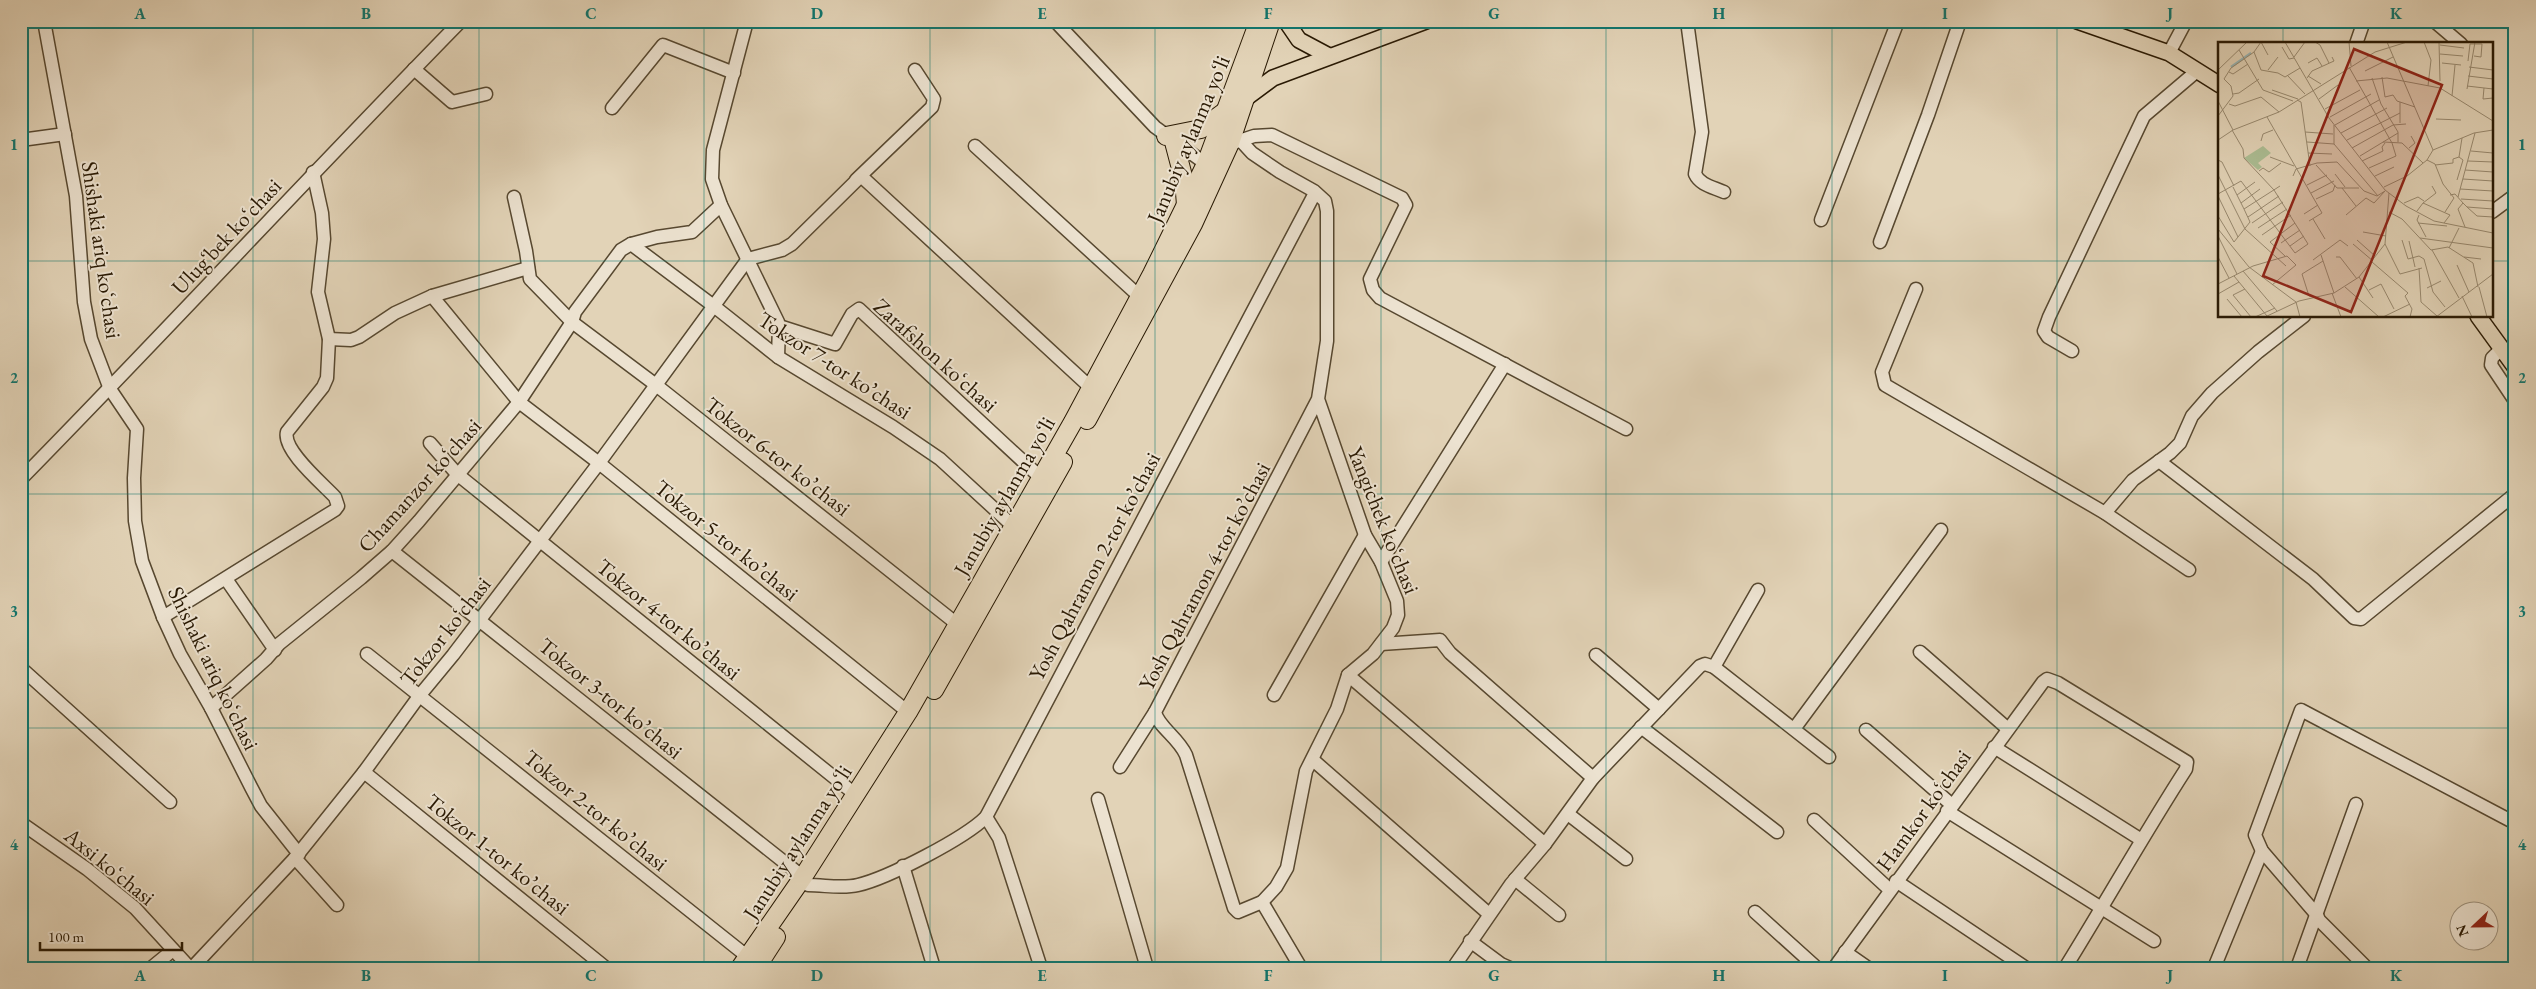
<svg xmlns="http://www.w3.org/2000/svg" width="2536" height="989" font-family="'EB Garamond',serif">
	<rect width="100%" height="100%" fill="#e2d3b7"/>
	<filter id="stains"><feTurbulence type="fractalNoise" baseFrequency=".004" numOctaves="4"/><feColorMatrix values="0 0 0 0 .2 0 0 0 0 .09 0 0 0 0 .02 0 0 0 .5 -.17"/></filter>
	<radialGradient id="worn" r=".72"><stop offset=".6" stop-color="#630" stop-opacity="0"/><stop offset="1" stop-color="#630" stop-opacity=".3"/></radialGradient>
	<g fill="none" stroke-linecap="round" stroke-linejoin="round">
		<!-- minor casing -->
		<g stroke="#574830" stroke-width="15">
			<g id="minor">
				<path d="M44,21l32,175 8,106 7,37 19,50 27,40 -3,49 1,43 7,40 21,56 17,37 31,54 40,79 10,19 38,48"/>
				<path d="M747,21l-34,129 -1,29 9,26 57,117 1,12"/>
				<path d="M1055,21l100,106 51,37"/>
				<path d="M1687,21l15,111 -7,42c5,11 18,13 29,18"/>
				<path d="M2434,21l27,23"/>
				<path d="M2356,44l8,-23"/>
				<path d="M2169,53l17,-32"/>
				<path d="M414,69l38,33 34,-8"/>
				<path d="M612,108l51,-63 71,28"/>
				<path d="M21,140l44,-6"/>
				<path d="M1241,141l11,12 28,19 34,19 11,10 2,10v130l-9,58 47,136 16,27 16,39 1,14 -5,13 -20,26 -25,21 -11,34 -31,62 -19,97 -11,19 -14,15 -24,10 -4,-4 -48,-153c-8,-18 -28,-28 -31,-43l163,-313"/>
				<path d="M1233,143l21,-7 18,-1 130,63 4,7 -36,74 3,11 7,8 246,131"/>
				<path d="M975,146l164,150"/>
				<path d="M856,180l76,-73 2,-8 -19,-29"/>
				<path d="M514,197l12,54 4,28 42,43 84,63 301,239"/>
				<path d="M2492,212l23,-17"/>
				<path d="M1821,220l77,-199"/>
				<path d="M1880,242l48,-127 32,-94"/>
				<path d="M631,244l84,63 63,50 115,70 47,32 73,67"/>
				<path d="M1916,289l-34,83 3,13 220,128 84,57"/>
				<path d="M432,296l87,106 80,61 309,249"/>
				<path d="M329,339l22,1 8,-3 36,-24 37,-17 96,-28"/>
				<path d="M2502,348l-10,10 -1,7 24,36"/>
				<path d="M2072,351l-24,-14 -4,-6 5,-14 95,-201 53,-45"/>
				<path d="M778,357l1,-31 56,18 17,-30 7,-5 182,169"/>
				<path d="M430,443l27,31 399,321"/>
				<path d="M2159,461l154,118 41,39 7,1 154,-125"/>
				<path d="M21,479c148,-151 292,-307 440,-458"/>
				<path d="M2105,513l28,-33 37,-27 10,-10 12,-27 20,-23 46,-41 46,-36"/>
				<path d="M392,551l411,326"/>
				<path d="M1381,562l124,-198"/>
				<path d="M226,579l49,71"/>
				<path d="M163,617l172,-107 3,-4 -3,-9c-12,-13 -53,-47 -48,-65l36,-45 4,-9 2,-39 -11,-47 6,-53 -2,-26 -9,-41"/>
				<path d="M1381,644l59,-4 10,13 143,125"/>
				<path d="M1920,652l88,77"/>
				<path d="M367,654l381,303"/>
				<path d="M1596,655l63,54"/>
				<path d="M1714,667l44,-77"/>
				<path d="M21,668l149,134"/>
				<path d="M1348,675l197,169"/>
				<path d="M1274,695l91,-160"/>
				<path d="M211,708l55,-49 13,-15 82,-66 31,-27 27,-30 100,-119 53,-80 3,-10 46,-62 10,-6 26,-7 35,-5 29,-27"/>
				<path d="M1641,727l136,105"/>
				<path d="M1794,729l147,-199"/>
				<path d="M1866,730l86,75"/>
				<path d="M1994,747l146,92"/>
				<path d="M1313,760l176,154"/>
				<path d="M1120,767l35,-55"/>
				<path d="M364,772l242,196"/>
				<path d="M1098,799l49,169"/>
				<path d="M1947,811l207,130"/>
				<path d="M1568,814l58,45"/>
				<path d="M1814,820l76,70"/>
				<path d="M21,823l66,46 48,39 55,60"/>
				<path d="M295,858l42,47"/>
				<path d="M903,866l31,102"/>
				<path d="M1515,879l44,36"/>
				<path d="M1896,881l130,87"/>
				<path d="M808,885c17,0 34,4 50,0 30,-7 107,-47 128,-68"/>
				<path d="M1262,902l39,66"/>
				<path d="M1755,912l62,56"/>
				<path d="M1470,941l31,23 9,4"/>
				<path d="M1845,952l23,16"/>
				<path d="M151,968l22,-18"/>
				<path d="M192,968l103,-110 69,-86 56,-77 33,-40 146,-192 149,-204 34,-9 10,-6 69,-68 229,211"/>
				<path d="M1041,968l-42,-130 -13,-21 329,-624"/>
				<path d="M1453,968l58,-84 34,-40 48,-66 107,-112 5,-2 9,3 115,90"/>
				<path d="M1834,968l209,-286 4,-3 11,4 129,79 -1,7c-42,65 -80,133 -121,199"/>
				<path d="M2214,968l48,-117"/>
				<path d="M2297,968l59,-164"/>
				<path d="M2367,968l-48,-48 -2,-5 -55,-64 -7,-16 46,-125 214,113"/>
			</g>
		</g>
		<!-- major casing -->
		<g stroke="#291903" stroke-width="18">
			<g id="major">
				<path d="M1286,21l13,19 30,16"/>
				<path d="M2077,21l92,32 51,32"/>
				<path d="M1246,98l27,-20 153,-57"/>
				<path d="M2478,316l37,51"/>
			</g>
		</g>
		<!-- highway casing -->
		<g stroke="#291903" stroke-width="20">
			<g id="highway">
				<path d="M1166,136l35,-7 26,-19"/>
				<path d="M1174,142l10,38 2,25"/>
				<path d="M1087,420l106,-196 37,-81 41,-122"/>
				<path d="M934,690l129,-228"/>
				<path d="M740,968l63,-91 105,-165 165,-290 79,-148 54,-110 53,-143"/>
				<path d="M756,968l20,-31"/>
			</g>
		</g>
		<!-- minor -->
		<use href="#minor" stroke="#ece2d0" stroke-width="12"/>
		<!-- major -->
		<use href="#major" stroke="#e2d3b7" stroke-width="15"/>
		<!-- highway -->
		<use href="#highway" stroke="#e2d3b7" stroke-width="18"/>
	</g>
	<!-- grid -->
	<path fill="none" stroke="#0f766e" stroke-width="1" stroke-opacity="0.55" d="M253,21v947M479,21v947M704,21v947M930,21v947M1155,21v947M1381,21v947M1606,21v947M1832,21v947M2057,21v947M2283,21v23M21,261h2199M2492,261h23M2283,316v652M21,494h2494M21,728h2494"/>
	<g text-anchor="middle" stroke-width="4" stroke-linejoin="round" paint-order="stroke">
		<!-- street labels -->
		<g font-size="22" fill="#291903" stroke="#ece2d0">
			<text transform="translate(1188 139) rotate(-67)" y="8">Janubiy aylanma yoʻli</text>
			<text transform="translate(226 236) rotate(-47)" y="8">Ulugʻbek koʻchasi</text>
			<text transform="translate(102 250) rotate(82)" y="8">Shishaki ariq koʻchasi</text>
			<text transform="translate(936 355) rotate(42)" y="8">Zarafshon koʻchasi</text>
			<text transform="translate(835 365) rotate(33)" y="8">Tokzor 7-tor koʼchasi</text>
			<text transform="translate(778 456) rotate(38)" y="8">Tokzor 6-tor koʼchasi</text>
			<text transform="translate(419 485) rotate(-48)" y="8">Chamanzor koʻchasi</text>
			<text transform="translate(1004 496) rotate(-60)" y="8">Janubiy aylanma yoʻli</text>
			<text transform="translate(1384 520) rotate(68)" y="8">Yangichek koʻchasi</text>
			<text transform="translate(727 540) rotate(39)" y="8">Tokzor 5-tor koʼchasi</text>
			<text transform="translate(1094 566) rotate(-62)" y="8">Yosh Qahramon 2-tor koʼchasi</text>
			<text transform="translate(1204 576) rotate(-62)" y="8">Yosh Qahramon 4-tor koʼchasi</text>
			<text transform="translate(669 619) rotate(39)" y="8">Tokzor 4-tor koʼchasi</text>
			<text transform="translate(445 631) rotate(-52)" y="8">Tokzor koʻchasi</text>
			<text transform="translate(214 668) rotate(64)" y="8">Shishaki ariq koʻchasi</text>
			<text transform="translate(611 698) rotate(39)" y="8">Tokzor 3-tor koʼchasi</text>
			<text transform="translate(596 810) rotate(39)" y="8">Tokzor 2-tor koʼchasi</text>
			<text transform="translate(1923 810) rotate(-54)" y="8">Hamkor koʻchasi</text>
			<text transform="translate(797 842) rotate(-57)" y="8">Janubiy aylanma yoʻli</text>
			<text transform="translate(498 854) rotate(39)" y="8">Tokzor 1-tor koʼchasi</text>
			<text transform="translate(110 866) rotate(39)" y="8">Axsi koʻchasi</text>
		</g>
	</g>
	<!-- overview -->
	<g transform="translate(2218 42)">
		<rect width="275" height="275" fill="#e2d3b7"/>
		<path d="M45,104l8,7 -13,10 4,4 -4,3 -14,-12z" fill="#acbe94"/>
		<path fill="none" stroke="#97b6b7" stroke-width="2.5" d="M13,25l20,-14"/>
		<path fill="none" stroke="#98896f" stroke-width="1" d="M67,0l44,76 56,72 21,16 28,15 59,12M97,0l5,3 9,18M131,0l2,24M206,0l7,18 -3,26M221,0l1,39M222,3l24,3M64,5l7,12 5,-1M21,8l24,40 30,11M36,10l7,18 17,3 7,4 15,-9M222,12l23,2M76,15l11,-15M250,19l2,-17h12l-1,13 -7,-1M90,21l9,-5 5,8M224,21l19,2M131,25l43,76 4,13 -27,12M251,25l24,3M0,28l29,-28M50,28l10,-13M147,29l28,-14M11,30l4,2 15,-10M69,33l18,19M90,34l13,8M250,34l25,3M164,35l3,20 8,-2 4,6 18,6M89,36l5,-7 22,-10 -2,-4M154,36l9,26 17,28v10M138,39l31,-3 53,10 53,33M249,44l26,3M266,46l-1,11 10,-1M249,47l8,-47M54,48l26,9M15,52l6,-1 20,-14M234,54l3,-31M101,57l19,-14M79,58l4,2 9,64M0,59l15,29M11,62l6,2 26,-9 18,15M107,67l35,-19M0,74l15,-20 -2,-10 -7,-7 7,-11 23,-16 7,-10 7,13M49,75l55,96 -13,8M112,75l41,-23M218,77l25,1M182,81v-21M117,83l44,-25M87,90l28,2M123,91l46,-25M0,98l15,-10 46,-18 96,-60 32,-10M129,98l53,-27M43,99l2,-7 10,-4M89,100l27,2 44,52M165,100l19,1 21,20M116,102v-19M134,106l41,-23 13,-1M191,106l6,-5 -4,-7M215,108l41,-17 19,-3M253,109l22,2M90,111l24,1M142,114l38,-23M52,115l24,9M0,118l4,2 12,24M209,118l8,4 8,20 11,14 -9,14M144,119l21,-10 -1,-4 3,-4M250,119l25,1M98,123l21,23h22M217,123l18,-2v-4l6,-2M247,128l28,2M41,129l4,-3 6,4 12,-9M117,132l10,13M0,133l27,54 41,37M75,134l3,-7 21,-6 20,-1 27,29 13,5 8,-5M157,134l19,-9M245,137l30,2M239,138l6,-20 -4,-3 3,-19M89,143l20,-10M15,145l11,22 36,-23M166,145l23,-11 20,-16 6,-10 -46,-108M124,146l14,18M242,147l33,2M93,151l23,-12M0,152l23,-13 54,72 13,-9 -34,-54 -30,-32 -1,-9 -11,-19M19,153l18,-13M232,153l5,-1 8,9 -5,6 7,18M0,154l20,41M240,155l17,-64M98,157l17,-8 2,-6M243,157l32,2M23,161l19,-14M186,161l14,-6 6,4M205,161l13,-10 -4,-7M245,161l4,4 26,2M249,165l10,9 16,1M199,169l6,-8 27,12 -6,8M171,170l13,7 29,31 17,-3 25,16 5,24M86,172l14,-9M128,173l20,-17 8,5 11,-12M201,173l-2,5 9,17M0,174l16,26 16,-20 -6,-13M30,175l31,-21M95,177l12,20M34,181l31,-21M200,181l29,3M40,186l29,-19M0,187l31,38 47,35 4,15M145,190l23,4M44,193l29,-20M0,194l19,38M202,196l73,10M139,198l18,16M184,198l6,19 11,-3 5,3M191,199l6,26M63,201l19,-13M135,202l20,17M167,202l15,30 22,-6M72,204l14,-10M231,206l10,-20M214,208l27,48M103,213l13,38M67,214l-15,-14 25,-19M0,215l11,21M118,215h4l17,22M246,215l17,2M206,217l9,33 12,15M95,218l27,-20 8,6M154,220l36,31 -3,3 7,13 -2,8M239,223l12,27M201,226l2,34 16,14M25,229l34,40M16,234l33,40M141,235l14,21M0,242l35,-18 34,-10 9,9 -24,20M127,245l34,30M261,245l8,30M209,246l14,-7M27,247l-12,6 18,22M151,248l12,-6 13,25M114,251l9,24M0,252l21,-12M94,254h-3l-7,-22 21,-13M244,254l10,21M9,257l15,18M37,275l20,-9M47,275l34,-16 35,-8 25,-16 26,-33 4,-51M165,275l27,-13M218,275l57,-43"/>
		<path fill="#8f2418" fill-opacity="0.15" stroke="#8f2418" stroke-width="2.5" d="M136,7l88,36 -91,227 -88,-36z"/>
		<rect width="275" height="275" fill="none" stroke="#291903" stroke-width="2.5"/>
	</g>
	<!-- margin -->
	<rect width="2536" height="989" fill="none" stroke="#e2d3b7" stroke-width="55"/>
	<!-- north arrow -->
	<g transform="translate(2474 926) rotate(248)"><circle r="24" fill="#ece2d0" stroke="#9e927e"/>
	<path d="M0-4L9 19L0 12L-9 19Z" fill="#8f2418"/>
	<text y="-8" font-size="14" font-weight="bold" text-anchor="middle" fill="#291903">N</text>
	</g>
	<!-- scale -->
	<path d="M40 942v8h142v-8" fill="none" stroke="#291903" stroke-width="2.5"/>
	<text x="48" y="942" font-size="15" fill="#291903" stroke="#ece2d0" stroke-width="4" paint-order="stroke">100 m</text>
	<rect x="28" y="28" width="2480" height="934" fill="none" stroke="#0f766e" stroke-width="2"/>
	<g font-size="16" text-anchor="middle" font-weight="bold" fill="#0f766e">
		<text x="140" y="19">A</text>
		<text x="366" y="19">B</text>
		<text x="591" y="19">C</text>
		<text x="817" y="19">D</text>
		<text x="1042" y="19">E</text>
		<text x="1268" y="19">F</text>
		<text x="1494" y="19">G</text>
		<text x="1719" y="19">H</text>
		<text x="1945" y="19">I</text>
		<text x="2170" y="19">J</text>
		<text x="2396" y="19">K</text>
		<text x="14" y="150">1</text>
		<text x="2522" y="150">1</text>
		<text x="14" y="383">2</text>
		<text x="2522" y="383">2</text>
		<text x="14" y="617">3</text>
		<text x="2522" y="617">3</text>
		<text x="14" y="850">4</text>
		<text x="2522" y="850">4</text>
		<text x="140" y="981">A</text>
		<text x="366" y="981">B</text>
		<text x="591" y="981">C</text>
		<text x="817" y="981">D</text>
		<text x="1042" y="981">E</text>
		<text x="1268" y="981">F</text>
		<text x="1494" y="981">G</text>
		<text x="1719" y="981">H</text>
		<text x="1945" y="981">I</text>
		<text x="2170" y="981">J</text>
		<text x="2396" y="981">K</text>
	</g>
	<rect width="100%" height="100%" filter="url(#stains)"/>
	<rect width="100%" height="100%" fill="url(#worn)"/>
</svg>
